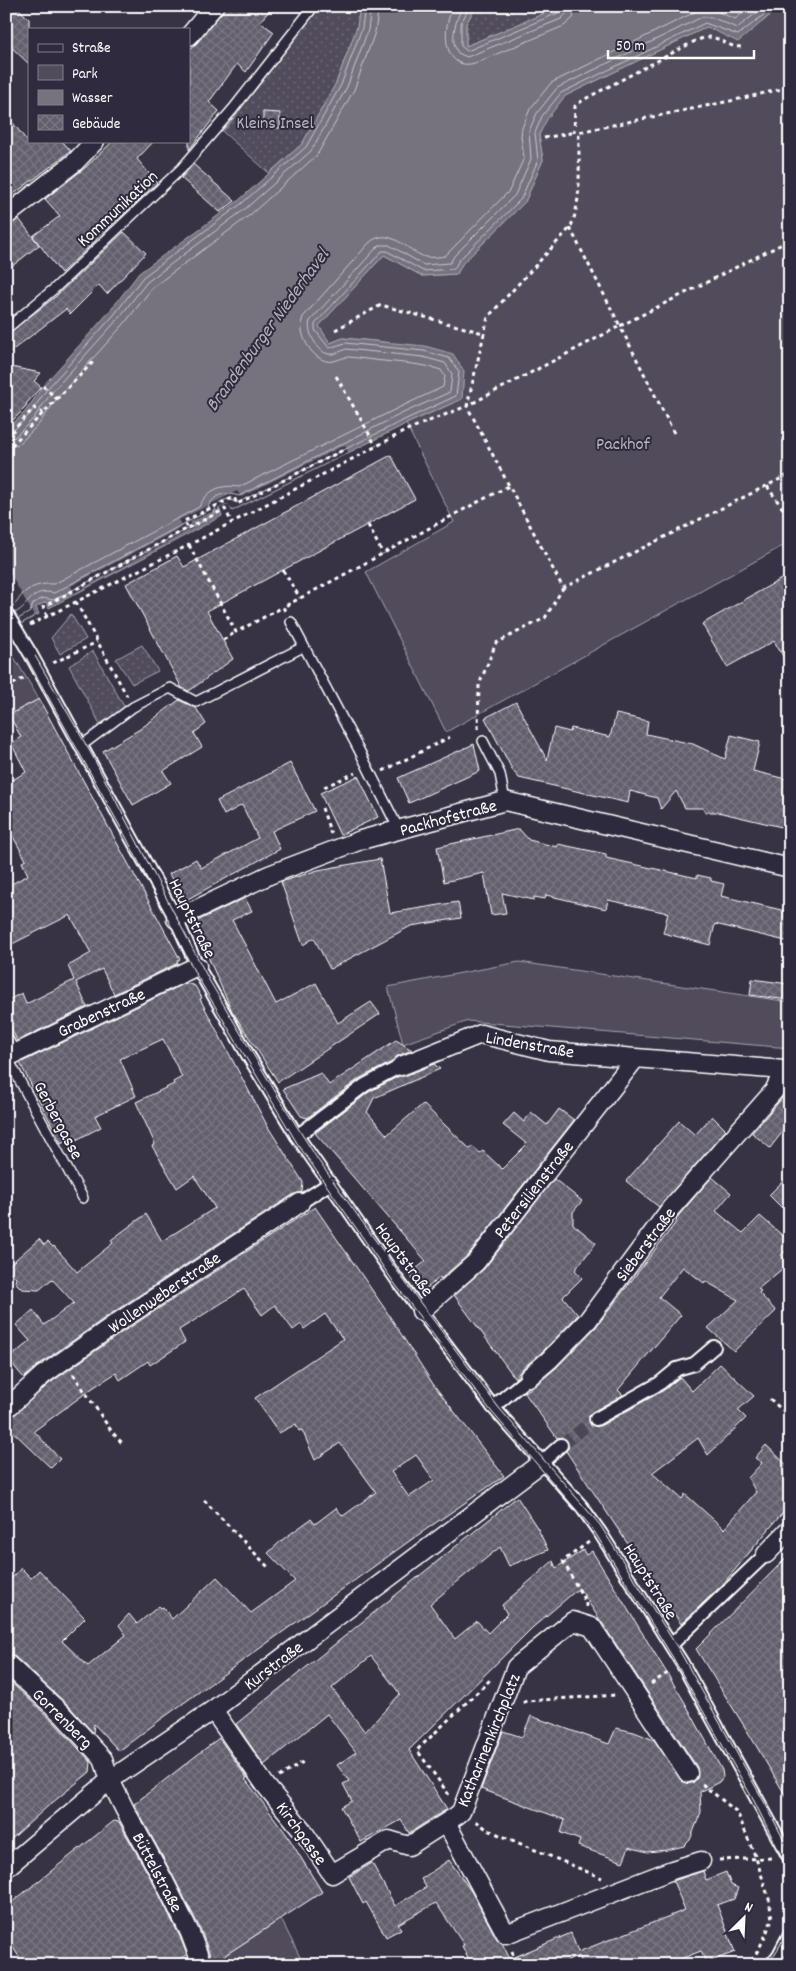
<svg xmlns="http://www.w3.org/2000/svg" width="796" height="1971" font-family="Dekko,sans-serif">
	<defs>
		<pattern id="grass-dots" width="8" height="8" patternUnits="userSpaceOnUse" patternTransform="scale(1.25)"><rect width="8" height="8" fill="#514c5c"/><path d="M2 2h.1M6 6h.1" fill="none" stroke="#6b6774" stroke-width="1.8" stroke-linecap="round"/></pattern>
		<pattern id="building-cross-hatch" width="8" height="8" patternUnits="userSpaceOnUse" patternTransform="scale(1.25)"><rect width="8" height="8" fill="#635f6d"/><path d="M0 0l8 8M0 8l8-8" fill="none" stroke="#7a7783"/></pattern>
	</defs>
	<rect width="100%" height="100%" fill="#373345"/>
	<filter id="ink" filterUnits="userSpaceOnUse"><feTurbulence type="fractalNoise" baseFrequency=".02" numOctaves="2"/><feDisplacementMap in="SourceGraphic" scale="10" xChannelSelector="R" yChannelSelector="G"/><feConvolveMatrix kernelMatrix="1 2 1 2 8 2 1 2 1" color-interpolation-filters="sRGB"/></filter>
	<g filter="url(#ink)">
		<!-- grass -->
		<g fill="url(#grass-dots)" stroke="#a8a6ae">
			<path d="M320,6h40l-3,21 -21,56 -34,61 -33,29 -46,-41z"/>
			<path d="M476,6h86l-96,40v-22z"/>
			<path d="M71,614l15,25 -26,15 -9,-16z"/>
			<path d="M142,645l16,26 -26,13 -16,-25z"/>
			<path d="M93,651l32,57 -25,16 -31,-58z"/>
		</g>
		<!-- park -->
		<g fill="#514c5c" stroke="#a8a6ae">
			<path d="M781,6h9v536l-344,190 -80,-160 88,-50 -48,-98 56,-25 -78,-57 -41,-4 -13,5 -11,-17 65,-71 38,21 35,-2 5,-10 63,-62 18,-42 -4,-25 7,-16 19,-23 142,-69 54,-4z"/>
			<path d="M6,644l33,55 -33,17z"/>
			<path d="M519,962l271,40v46l-322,-27 -65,23 -15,-57z"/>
			<path d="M281,1919l23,46h-90l-1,-2z"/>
		</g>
		<!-- water -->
		<path fill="#76737f" stroke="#adabb2" d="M360,6h116l-10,18v22l96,-40h219l-43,36 -31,-15 -142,69 -18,23 -8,16 4,25 -18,42 -63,62 -5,10 -35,2 -38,-21 -65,71 11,17 13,-5 82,8 28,8 11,17 -2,28 -56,25 -174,87 -3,-7 -10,4 3,8 -173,92 -3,-6 -10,5 3,7 -33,18v-202l19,-18 18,-26 67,-75 29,-38 99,-72 64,-57 34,-61 21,-56z"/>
		<!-- pier -->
		<g fill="#373345">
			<path d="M345,445l3,7 -116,58 -4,-6 -38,18 3,6 -119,65 -3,-7 111,-59 -3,-7 58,-29 4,6z"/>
			<path d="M6,567l28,48 -28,17z"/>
		</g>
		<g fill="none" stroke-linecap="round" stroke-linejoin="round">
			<!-- shore -->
			<g stroke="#c8c7cc" stroke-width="1">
				<path d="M454,6c-2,5 -5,9 -6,15 -5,19 0,50 27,42l89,-37 9,-8 2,-12"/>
				<path d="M463,6c-7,13 -14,33 -5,47l9,4 94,-38 5,-5 2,-8"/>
				<path d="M470,6l-9,17v23l6,5 91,-38 3,-7"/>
				<path d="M6,434l6,-2 17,-17 18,-26 67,-74 29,-38 98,-73 65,-57 35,-62 21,-57 3,-22"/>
				<path d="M6,440l9,-3 18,-18 19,-27 66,-73 29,-37 98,-73 66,-58 36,-64 21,-57 3,-24"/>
				<path d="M6,447l13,-3 20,-20 19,-27 66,-73 29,-37 97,-72 67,-60 37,-65 21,-58 4,-26"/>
				<path d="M11,607c6,-3 6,-6 10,-11 8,-10 22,-13 33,-12l145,-77c8,-17 22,-23 40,-20l159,-79 45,-21 2,-11 -4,-6c-18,-6 -38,-7 -57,-9 -12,-1 -24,-3 -35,-4 -8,0 -14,6 -23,4 -16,-4 -29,-29 -23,-44l66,-74c20,-18 38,8 56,14 6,1 15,0 20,-1l64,-65 15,-33 -3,-22 1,-8 8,-19 21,-26 148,-73h14l22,9 17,-13"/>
				<path d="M15,613c17,-9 15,-25 39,-20l152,-81c6,-17 16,-21 33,-16l162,-82 49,-22 2,-18 -7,-11 -22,-6 -77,-8c-5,2 -11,6 -17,5 -11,-1 -23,-23 -19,-33l69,-76h10l35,20 26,-2 4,-7 61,-61 16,-36 -2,-28 8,-18 20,-25 145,-71h9l26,11 28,-22"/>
				<path d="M18,619l12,-7 3,-8c10,-7 10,-6 21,-4l160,-85c3,-11 0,-12 14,-16l9,4 167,-83 52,-24 3,-24 -10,-14 -25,-7 -79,-8 -16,5 -14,-18v-6l67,-73h5l36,20 31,-2 5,-9 62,-61 17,-39 -3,-27 7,-17 19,-23 144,-70 33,12 37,-29"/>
			</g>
		</g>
		<!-- building -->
		<g fill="url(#building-cross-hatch)" stroke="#fff" fill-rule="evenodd">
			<path d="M6,6h10l13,13v45l-23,-22z"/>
			<path d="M227,6h46l-13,16 14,10 -28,40 -9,-8 -28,38 10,9 -30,39v-100l8,-7z"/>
			<path d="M263,112l17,1v15h-17z"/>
			<path d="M6,114l21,27h35l9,10 -65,49z"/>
			<path d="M113,141h41l-17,18 20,24 -96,90 -28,-37 27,-20 -15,-17 41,-32z"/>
			<path d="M193,164l42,37 -15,11 -39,-34z"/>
			<path d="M19,219l20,26 -33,26v-45z"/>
			<path d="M124,232l22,21 -39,41 -8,-9 -29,29 -4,-5 -60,46v-20l49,-38z"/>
			<path d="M6,366l35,7 -7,8 7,6 -15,17 1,2 -21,21z"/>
			<path d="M391,455l24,44 -208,112 26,48 -44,32 -7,-3 -56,-104 51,-28 7,11z"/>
			<path d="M790,574v94l-16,-27 -47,26 -25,-43z"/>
			<path d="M39,699l141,260 -3,2 1,2 -64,31 -12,-25 -26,13 11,25 -70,34 -11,-25v-15l16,-8 4,11 48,-24 -6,-14 23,-13 -21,-38 -64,32v-60l22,-12 -6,-13 4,-2 -20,-36v-40l20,-12 -15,-29 10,-6 -12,-22z"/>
			<path d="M179,700l17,8 10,16 -12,9 8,14 -39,24 8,12 -38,22 -30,-54 37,-22z"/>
			<path d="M516,702l31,58 7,-32 16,4 1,-4 39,9 6,-23 32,7 -2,13 47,10 32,15 6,-24 29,7 -7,29 37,9v49l-72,-17h-13l-2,-4h-18l-9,-17 -15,18 -4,-11 -27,-7 -2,12 -109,-25 -6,-7 -28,-53z"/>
			<path d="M474,744l6,27 -71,32 -11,-25z"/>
			<path d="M290,763l25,48 -43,20 8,18 -96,52 -15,-27 27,-15 5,9 57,-30 -16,-33 -18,10 -7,-14z"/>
			<path d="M358,776l20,41 -38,18 -20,-42z"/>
			<path d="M519,829l10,11 28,7 1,-3 48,10v4l91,20v-3l14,3v3l13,3 -3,12 69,16v30l-75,-18 -5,21 -47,-12 5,-20 -60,-13 -2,9 -60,-14 -1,4 -11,-2v3l-32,-7 4,20 -15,2 -7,-42 -40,9 -7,-35z"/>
			<path d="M380,859l10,54 68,-11 3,16 -50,8 -81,43 -16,-31 -11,7 -22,-63 37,-12z"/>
			<path d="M245,898l7,13 -20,9 44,84 40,-21 22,40 33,-21 9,12 -102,68 -46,-71 -39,-88z"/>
			<path d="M752,979l37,5 -1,16 -38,-5z"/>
			<path d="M186,983l9,3 7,12 -2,1 68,128 35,55 -1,10 -8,2 -185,121 -72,51 -13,12 -16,-19 22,-18 -14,-16 17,-15 11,15 30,-22 -22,-24 -13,11 -17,-1 -7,-7 1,-4 -10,-10 33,-29 5,6 4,-3 5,5 1,-1 23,26 36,-29 -2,-3 35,-26 16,27 53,-33 -21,-32 -17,12 -25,-42 3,-2 -19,-42 38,-18 -1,-2 9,-5 -19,-38 -43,20 16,37 -41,20 6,11 -25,13 -2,-4 -13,7 -41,-80z"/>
			<path d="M396,1040l16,10 -15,6 -5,6 -32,16 -53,40 -6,-2 -18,-27 38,-16 8,12z"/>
			<path d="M434,1064l6,5 -66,29 -7,14 20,23 36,-31 47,45 2,-3 8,7 3,-2 19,18 25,-25 -24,-19 11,-12 10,9 7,-10 16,13 12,-16 15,11 -106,135 -27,24 -1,-2 -13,11h-4l-10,-7 -2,-8 15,-12 -111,-128 54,-41 30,-16h6z"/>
			<path d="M790,1089v33l-20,26 -18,-15z"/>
			<path d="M712,1116l14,14 -67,77 -33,-26 53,-60 16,14z"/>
			<path d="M712,1177l19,16 -15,18 24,20 3,2 17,-17 30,26v6l-9,7 7,9 -30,25 3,2 -2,2 17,18 -42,40 -26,-23 30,-28 -33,-19 -1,2 -21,-16 -24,30 22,18 -63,75 5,5 -31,17 -4,6 3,8h9l64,-36 16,-13 12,14 28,-27 34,32 -16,14 8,8 -38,37 -10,-17 -46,35 30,26 3,-5 39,35 32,-37 -8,-14 14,-15 -7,-5 11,-13 24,23v36l-67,80 -42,40 -115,-173 3,-4 -2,-7 -4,-3 -6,1 -33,-46 12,-7 20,-17 40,-41 81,-106 -1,-1 3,-5z"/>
			<path d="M554,1179l28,22 -9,11v12l23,19 -21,27 7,8 -19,19 15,18 -36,37 -20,17 -7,9 -61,-83 30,-26z"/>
			<path d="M782,1182l8,8v10l-8,8 -13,-13z"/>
			<path d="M315,1207l70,102 48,75 71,92 -89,61 -255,183 -41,31 -25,-27 -1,9 -24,-27 -56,-51 -7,-2v-68l15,-17 10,10 8,-8 46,48 -23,23 26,25 38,-31 -7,-10 10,-11 8,10 22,-18 2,2 2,-1 9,12 45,-42 34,36 44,-32 -27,-28 14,-13 29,-21 4,5 21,-16 7,8 33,-24 -36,-49 -25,17 -13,-30 -3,1 -3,-7 -17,9 -24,-35 88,-59 -18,-25 -21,15 -3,-5 -8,6 -18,-25 -13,10 -18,-26 -65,41 6,12 -35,23 -2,-4 -28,19 -4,-7 -22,14 -60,44 26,28 -9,9 -45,-43v-4l44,-38 71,-50zM416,1455l18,25 -25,17 -18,-25z"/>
			<path d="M517,1497l21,32 10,21 -39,16 -9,-19 -70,57 25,35 22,-18 11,12 19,-19 -5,-9 51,-44 3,7 27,-18 3,5 6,-4 92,150 38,69 1,7 -4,5 -19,10 1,20 -11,28 -6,6 -17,4 -20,2 -18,-5 -6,15 -45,-16 2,-6 -19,-7 4,-13 -84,-31 22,-58 19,6 9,-21 78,28 7,-16 18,4 20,8 29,42 6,2 5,-2 4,-5 -1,-10 -118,-179 -47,40 -123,122 38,59 -38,24 -8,-13 -40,22 -20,-35 11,-6 -9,-17 6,-3 -12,-16 19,-13 -29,-38 -63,51 -28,-41zM371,1656l29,38 -35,38 -33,-44z"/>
			<path d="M790,1554v249l-39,-66 -55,-88z"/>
			<path d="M6,1678l48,44 37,40 -1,10 -43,35 -41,37z"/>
			<path d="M219,1738l28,40 -2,1 42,56 35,57 -109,71 -13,-35 -27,-52 -39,-72z"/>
			<path d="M114,1821l5,1 36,64 25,51 7,18 -20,10h-143l-18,-29v-29z"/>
			<path d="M449,1860l22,31 26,48 5,4 8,16 61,-26 7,19 107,-42 -12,-29 30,-10 3,9 20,-8 5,13 7,3 -4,11 -17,6 18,47 -29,11 -5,-12 -35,14h-83l-4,-9 -20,9h-87l-10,-19 2,-1 -28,-42 -38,21 3,5 -15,8 -20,-35 -3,2 -14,-27 23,-14 23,43 31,-19 -5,-8z"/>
		</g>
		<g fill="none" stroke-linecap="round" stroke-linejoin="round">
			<!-- pedestrian-tunnel -->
			<path stroke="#4b4758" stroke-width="12" stroke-dasharray="12 6" stroke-linecap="butt" d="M561,1445l35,-26"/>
			<!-- service casing -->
			<g stroke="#fff" stroke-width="12">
				<g id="service">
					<path d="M6,329l49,-41 127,-120 51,-59 81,-103"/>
					<path d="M291,622l68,128 40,80"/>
					<path d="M483,741l17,33 5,27"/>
					<path d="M81,746l52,-39 37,-19 26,14 107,-55"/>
					<path d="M6,1035l9,18"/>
					<path d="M7,1057l76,141"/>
				</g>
			</g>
			<!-- pedestrian casing -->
			<g stroke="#fff" stroke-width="16">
				<g id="pedestrian">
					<path d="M30,653l146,266 21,47 51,89 49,81 101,145 95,126 88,99 20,28 81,129 108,196"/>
					<path d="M297,1136l68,-51 36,-19"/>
					<path d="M300,1203l29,-19"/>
					<path d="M493,1407l36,-30"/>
					<path d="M596,1419l64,-36 17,-14 17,-5 20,-17"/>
					<path d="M541,1463l20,-18"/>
					<path d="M671,1645l95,-91"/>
					<path d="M771,1965l8,-10 11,-21"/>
				</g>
			</g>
			<!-- minor casing -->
			<g stroke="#fff" stroke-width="21">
				<g id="minor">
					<path d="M189,36l25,-30"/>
					<path d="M6,216l69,-54 20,-21"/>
					<path d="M176,919l93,-44 92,-35 144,-39 285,67"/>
					<path d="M6,1058l191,-92"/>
					<path d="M401,1066l80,-32 68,17 235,19 6,2"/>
					<path d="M421,1311l55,-49 159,-203"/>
					<path d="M529,1377l20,-17 39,-40 83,-112 103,-117 10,-21"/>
					<path d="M6,1409l37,-34 72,-51 185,-121"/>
					<path d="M766,1554l24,-25"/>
					<path d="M6,1663l56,51 41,45 7,21 15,30 39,71 26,52 12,32"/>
					<path d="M213,1710l53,76 37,45 29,43 57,-34 20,6 47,-30 5,-4 55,-145 57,-46 19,6 96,146"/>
					<path d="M447,1824l59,110 166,-64 29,-9"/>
					<path d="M6,1868l104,-88 103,-70 328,-247"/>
				</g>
			</g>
			<!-- path -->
			<g stroke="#fff" stroke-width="3" stroke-dasharray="4 4" stroke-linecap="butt">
				<path d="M574,133l1,-27 10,-7 112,-59c4,-1 9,-3 12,-3 14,1 21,13 35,9"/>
				<path d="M544,138l31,-6"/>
				<path d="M570,228l50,98 -153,80 96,182 227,-114"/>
				<path d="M335,330l46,-25 102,28"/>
				<path d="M336,376l40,70"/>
				<path d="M43,386l14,13"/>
				<path d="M674,433l-54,-107 170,-86"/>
				<path d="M6,438l28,-30 9,5"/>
				<path d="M6,451l89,-91"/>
				<path d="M767,486l23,33"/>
				<path d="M368,525l15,29"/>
				<path d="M188,528l37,-19 7,14"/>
				<path d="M189,545l47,87 47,-25"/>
				<path d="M283,570l17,28"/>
				<path d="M76,602l51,94"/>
				<path d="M285,611l-2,-4c76,-39 149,-82 226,-121"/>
				<path d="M47,616l-4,-9 145,-79 -4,-7 50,-24 3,7 108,-55"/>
				<path d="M30,625l159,-80 220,-116 58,-23 21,-89 82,-89c13,-26 8,-67 9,-96l156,-32 55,-13"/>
				<path d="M223,640l13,-8"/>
				<path d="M53,663l44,-21"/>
				<path d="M6,688l20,-11"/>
				<path d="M478,729l1,-44 17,-42 49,-25 18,-30"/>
				<path d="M383,771l67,-34"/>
				<path d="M324,787l31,-14"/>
				<path d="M322,808l9,26"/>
				<path d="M73,1374l39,58 12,13"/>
				<path d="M770,1399l20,18"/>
				<path d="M204,1500l66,69"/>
				<path d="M586,1607v-4l-23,-42 26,-19"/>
				<path d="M651,1684l18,-12"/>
				<path d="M523,1703l3,-2 90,-6"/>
				<path d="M279,1777l24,-15"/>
				<path d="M702,1784l35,28 19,46 13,41 3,20 -8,20 -13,24 -6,2"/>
				<path d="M449,1795l-32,-45 73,-70"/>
				<path d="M476,1821l12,9 114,48"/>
				<path d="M719,1860l54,-2"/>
				<path d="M512,1951l4,14"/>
			</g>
			<!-- service -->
			<use href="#service" stroke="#2f2a3d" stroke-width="9"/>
			<!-- pedestrian -->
			<use href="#pedestrian" stroke="#2f2a3d" stroke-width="12"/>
			<!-- minor -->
			<use href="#minor" stroke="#2f2a3d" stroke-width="18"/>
			<!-- tram -->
			<g stroke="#fff" stroke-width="1">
				<path d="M6,605l87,152 116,223 70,118 39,62 95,133 86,115 101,117 79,125 88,157 23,45"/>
				<path d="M6,621l120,216 68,134 103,172 98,141 96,127 101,117 80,128 82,145 36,72"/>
				<path d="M765,1965c13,-11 22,-32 25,-48"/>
				<path d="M779,1965l11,-17"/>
			</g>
			<!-- pedestrian-bridge casing -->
			<g stroke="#fff" stroke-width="16" stroke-linecap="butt">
				<path id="pedestrian-bridge" d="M6,613l24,40"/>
			</g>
			<!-- pedestrian-bridge -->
			<use href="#pedestrian-bridge" stroke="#2f2a3d" stroke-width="12"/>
		</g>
	</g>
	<g text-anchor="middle" stroke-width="4" stroke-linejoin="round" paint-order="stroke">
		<!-- park labels -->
		<g font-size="18" fill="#b9b7be" stroke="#2f2a3d">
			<text x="275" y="128">Kleins Insel</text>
			<text x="623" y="449">Packhof</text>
		</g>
		<!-- street labels -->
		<g font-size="18" fill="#fff" stroke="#2f2a3d">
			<text transform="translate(117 208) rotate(-43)" y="6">Kommunikation</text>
			<text transform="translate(448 817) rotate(-15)" y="6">Packhofstraße</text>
			<text transform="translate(193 918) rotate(64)" y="6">Hauptstraße</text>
			<text transform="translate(101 1012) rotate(-25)" y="6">Grabenstraße</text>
			<text transform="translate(530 1044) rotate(10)" y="6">Lindenstraße</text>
			<text transform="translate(59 1120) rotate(62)" y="6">Gerbergasse</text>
			<text transform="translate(533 1189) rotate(-52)" y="6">Petersilienstraße</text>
			<text transform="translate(645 1244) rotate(-53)" y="6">Sieberstraße</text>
			<text transform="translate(405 1259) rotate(54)" y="6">Hauptstraße</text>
			<text transform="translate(164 1292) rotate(-34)" y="6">Wollenweberstraße</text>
			<text transform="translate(651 1581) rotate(58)" y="6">Hauptstraße</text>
			<text transform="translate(273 1665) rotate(-37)" y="6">Kurstraße</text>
			<text transform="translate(63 1718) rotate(45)" y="6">Gorrenberg</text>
			<text transform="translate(488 1740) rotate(-68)" y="6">Katharinenkirchplatz</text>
			<text transform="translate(302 1833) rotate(54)" y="6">Kirchgasse</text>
			<text transform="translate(158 1872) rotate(62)" y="6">Büttelstraße</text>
		</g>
		<!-- water labels -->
		<g font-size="19" font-style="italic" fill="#b4b2b9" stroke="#2f2a3d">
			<text transform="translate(266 329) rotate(-54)" y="7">Brandenburger Niederhavel</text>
		</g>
	</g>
	<!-- margin -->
	<rect width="796" height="1971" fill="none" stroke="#2f2a3d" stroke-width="25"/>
	<rect x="12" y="12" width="771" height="1946" fill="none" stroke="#fff" stroke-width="2" filter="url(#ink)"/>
	<!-- legend -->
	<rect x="28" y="28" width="162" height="115" fill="#2f2a3d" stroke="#827f8b"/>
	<rect x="38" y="44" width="25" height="8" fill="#2f2a3d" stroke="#827f8b"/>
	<text x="72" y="52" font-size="15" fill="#ffffff">Straße</text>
	<rect x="38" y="65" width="25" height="15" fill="#514c5c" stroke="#827f8b"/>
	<text x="72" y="78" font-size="15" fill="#ffffff">Park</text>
	<rect x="38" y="90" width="25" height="15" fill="#76737f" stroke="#827f8b"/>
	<text x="72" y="102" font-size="15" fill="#ffffff">Wasser</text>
	<rect x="38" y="115" width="25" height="15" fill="url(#building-cross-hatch)" stroke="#827f8b"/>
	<text x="72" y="128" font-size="15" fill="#ffffff">Gebäude</text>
	<!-- north arrow -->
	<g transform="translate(744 1918) rotate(24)" stroke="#2f2a3d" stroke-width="4" paint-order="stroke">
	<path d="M0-4L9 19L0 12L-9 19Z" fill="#ffffff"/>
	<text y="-8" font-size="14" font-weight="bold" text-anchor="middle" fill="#ffffff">N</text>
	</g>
	<!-- scale -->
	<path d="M608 50v8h146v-8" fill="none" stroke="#ffffff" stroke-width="2.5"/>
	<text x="616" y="50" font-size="15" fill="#ffffff" stroke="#2f2a3d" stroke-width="4" paint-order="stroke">50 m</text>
</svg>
